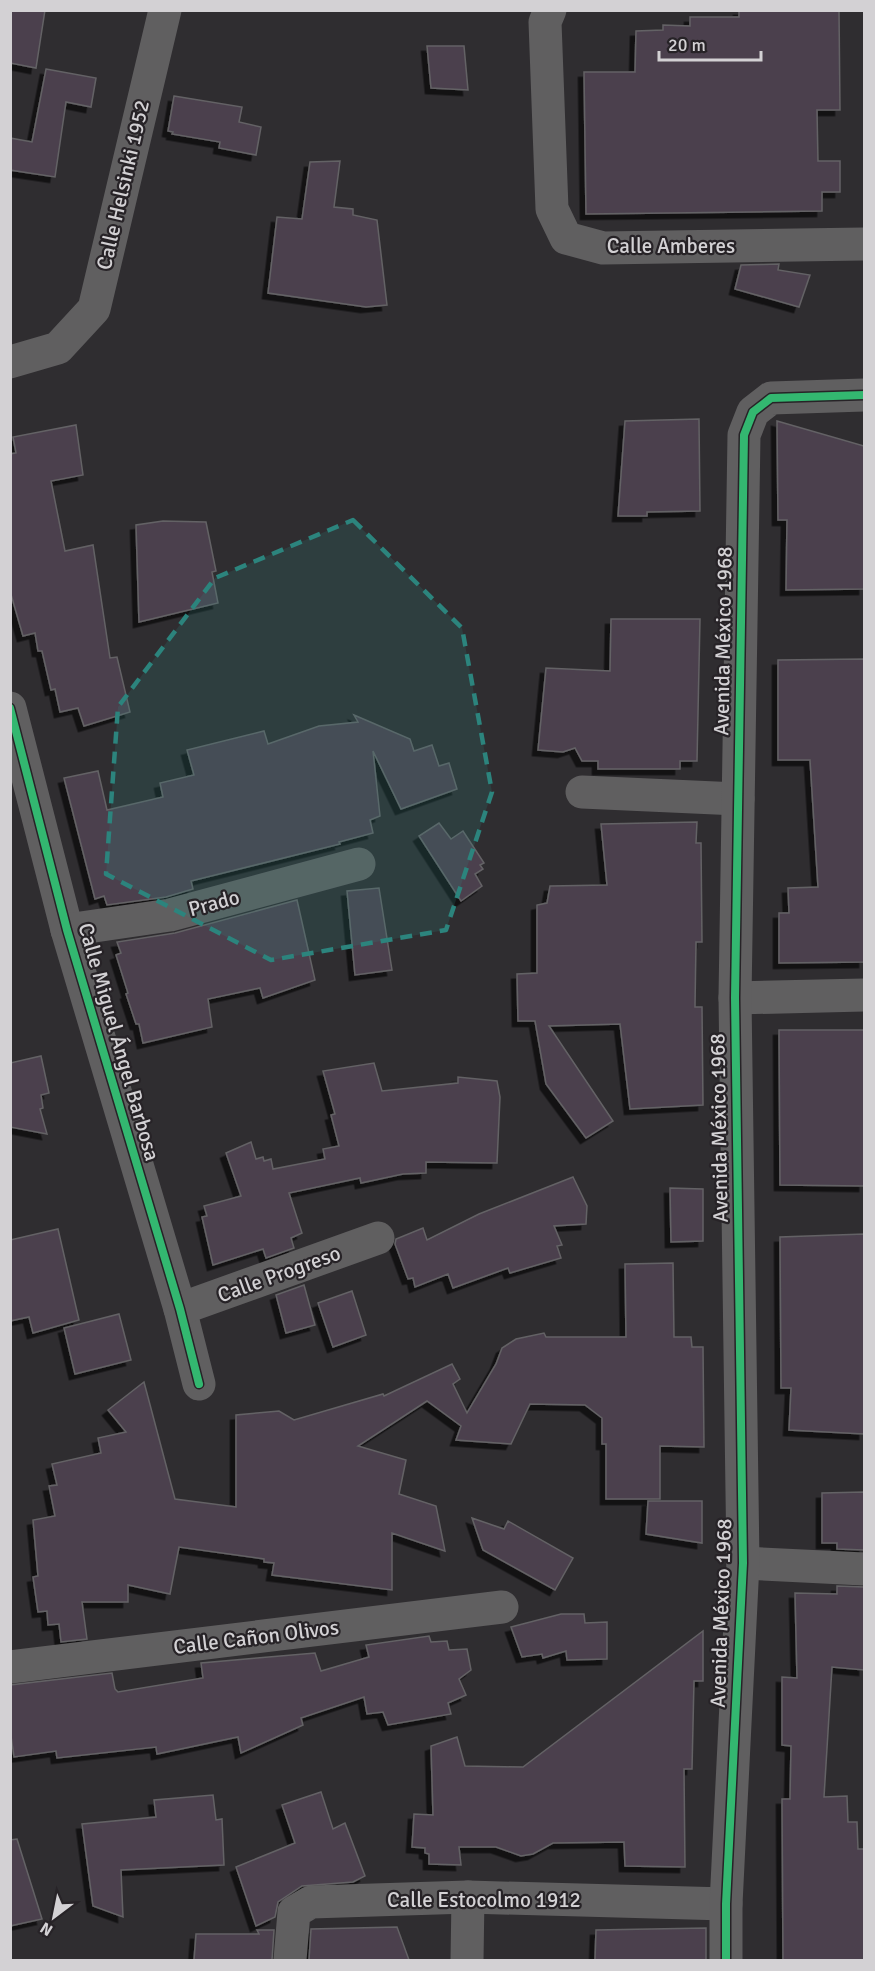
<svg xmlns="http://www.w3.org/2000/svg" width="875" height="1971" font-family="Signika,sans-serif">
	<defs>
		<filter id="shadow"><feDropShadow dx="-5.5" dy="5.5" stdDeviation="0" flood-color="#0009"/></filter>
	</defs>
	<rect width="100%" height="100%" fill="#2f2d30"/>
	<!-- building -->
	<g fill="#4b414e" stroke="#646265" stroke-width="1.5" filter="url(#shadow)">
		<path d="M10,10h35l-9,58 -26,-5z"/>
		<path d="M739,10h100l1,100h-23l1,51h22v31h-18v19l-236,3 -2,-142h51l1,-41 27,-1v-5l27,1v-9h49z"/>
		<path d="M427,46h37l4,44 -37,-2z"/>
		<path d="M46,69l50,9 -5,29 -25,-5 -11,75 -45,-7v-32l22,4z"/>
		<path d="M174,96l68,11 -3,15 22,5 -5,28 -37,-7 1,-6 -48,-8 1,-2 -5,-1z"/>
		<path d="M340,161l-6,46 19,2v6l24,5 10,85 -21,2 -98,-14 9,-76 25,2 8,-57z"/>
		<path d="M779,264l-1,6 32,5 -11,32 -64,-18 6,-24z"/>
		<path d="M699,419l1,92 -53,1v4h-29l7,-95z"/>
		<path d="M777,421l87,25v143l-78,1 1,-70h-9z"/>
		<path d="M76,425l7,50 -32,6 14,70 28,-6 17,113 7,-1 13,55 -46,14 -6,-18 -18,4 -5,-23 -4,1 -9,-39h-4l-3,-18 -12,3 -13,-45v-137l6,-1 -3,-16z"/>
		<path d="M163,521l43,1 10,49 -4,1 6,31 -79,19 -3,-97z"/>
		<path d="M611,619h89l-3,142h-17v8h-82v-8h-16l-7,-13 -12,4 -25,-2 8,-82 64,3z"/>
		<path d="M864,659v303l-85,1v-50h10l-1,-25 30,-1 -8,-127h-32v-100z"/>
		<path d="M354,715l56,24 4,12 18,-6 7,21 10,-3 8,26 -56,20 -28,-58 7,65 -10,4 3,13 -34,9 1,2 -149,37 2,8 -27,8 -59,8 -3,-9 -9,3 -31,-121 34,-7 9,39 56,-13 -3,-14 34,-8 -7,-25 77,-19 4,13 51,-18 39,-4z"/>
		<path d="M697,822l-1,21h5l1,99h-6l-1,65h7l1,98 -73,4 -10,-85 -71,2 64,95 -27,17 -40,-54 -11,-63h-17l-1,-47 20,-1v-68l10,-2 3,-17 57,-1 -6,-61z"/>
		<path d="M439,823l12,16 12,-8 21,32 -4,2 3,4 -8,5 7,12 -21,15 -42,-65z"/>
		<path d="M379,888l13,82 -37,5 -8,-84z"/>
		<path d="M297,900l18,80 -52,18 -3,-10 -52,11 4,28 -69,16 -4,-19h-3l-10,-30 2,-1 -12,-38 5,-2 -4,-11 58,-9z"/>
		<path d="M779,1030h85v156l-84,-1z"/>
		<path d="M41,1056l8,37 -8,2 2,13 -3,1 7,25 -37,-7v-64z"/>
		<path d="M374,1063l8,28 76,-8v-6l39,4 3,16 -3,66 -71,-1v11l-23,1 -42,9 -1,-5 -71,15 13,40 -11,5 3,10 -28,10 -3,-9 -50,16 -11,-48 5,-1 -3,-10 37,-10 -15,-43 25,-11 5,17 7,-2 1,4 7,-2 2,10 52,-10 -2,-10 16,-3 -8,-31 4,-1 -12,-43z"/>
		<path d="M573,1177l14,29 -1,18 -32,2 8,19 -5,1 4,12 -51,15 -2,-5 -55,20 -5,-14 -33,13 -2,-9 -5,1 -13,-35 1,-5 27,-11 4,12 52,-26z"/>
		<path d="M670,1188l33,1v52l-32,1z"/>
		<path d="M58,1229l21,91 -46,13 -4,-16 -19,4v-81z"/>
		<path d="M864,1234v200l-75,-4 2,-42h-10l-1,-151z"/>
		<path d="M673,1263l1,74h17l1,10h11l1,100 -44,-1v53h-54v-55h-4v-26l-17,-13 -55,-1 -19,40 -55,-4 5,-14 -34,-25 -69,45 48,14 -7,34 37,12 9,45 -53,-18v57l-120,-15 2,-12 -10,-1v-3l-85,-12 -9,47 -42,-9v17h-46l5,37 -26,3 -2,-18 -11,1 -1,-14 -9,1 -5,-35 5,-1 -5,-56 22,-4 -6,-30 8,-1 -5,-21 49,-11 -3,-15 28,-6 -18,-22 36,-28 31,117 61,8v-92l43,-4 15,9 89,-26 1,2 68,-32 8,15 -7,5 14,29 29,-49 6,-16 14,-9 28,-6 2,4h80l-1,-73z"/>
		<path d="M304,1285l11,40 -29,8 -10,-38z"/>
		<path d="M352,1291l14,44 -33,12 -15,-44z"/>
		<path d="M119,1314l12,46 -56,14 -11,-46z"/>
		<path d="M864,1492v58l-27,-1v-6h-15v-50z"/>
		<path d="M648,1501h54v42l-56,-9z"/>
		<path d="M472,1518l32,11 4,-8 65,37 -18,32 -72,-40z"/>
		<path d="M837,1586l27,1v83l-32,-3 -8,130 23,-1 1,26h9l1,27h6v111h-81l-1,-161h8l1,-53 -9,-1v-68l15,1 -2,-85 42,1z"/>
		<path d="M561,1614h23l1,9 22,-1v37l-40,1 -1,-9 -23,7 -1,-4 -20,3 -11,-30z"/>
		<path d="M703,1631v50h-9l-2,88h-8l1,98 -60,-1 -1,-24 -71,1 -20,11 -12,2 -25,-9h-37l2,18 -32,-1v-10l-4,-1v-5l-13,-1 2,-33 19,1 -2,-69 26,-9 8,29 58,1z"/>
		<path d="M429,1636l2,6 16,-1 2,9 18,-1 4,21 -12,9 7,16 -18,8 3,11 -63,11 -5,-13 -16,2 -3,-17 -63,21 2,7 -62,28 -3,-16 -81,17 -1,-7 -99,11 -1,-7 -42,6 -4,-28v-44l102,-12 3,16 3,3 85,-14 -2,-15 114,-10 6,18 48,-14 -3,-12z"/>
		<path d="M321,1792l12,37 12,-6 20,53 -12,6 -51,4 -24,16 -3,15 -19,9 -20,-59 59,-24 -13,-38z"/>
		<path d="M213,1795l3,25 6,-1 2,46 -103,5 2,47 -30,-11 -11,-82 74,-7 -2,-17z"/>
		<path d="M17,1839l25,80 -32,7v-86z"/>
		<path d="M397,1927l12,33h-100l2,-31z"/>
		<path d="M706,1928v32h-111l1,-30z"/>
		<path d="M257,1930h17l-2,30h-78l2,-26h63z"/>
	</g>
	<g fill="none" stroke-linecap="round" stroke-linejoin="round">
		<!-- minor -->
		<g stroke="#605f60" stroke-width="33">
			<path d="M550,10l-5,12 7,187 14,29 37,10 261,-4"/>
			<path d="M10,362l48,-14 36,-39 71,-299"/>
			<path d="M10,708l57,222 113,379 19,75"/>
			<path d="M582,792l156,7"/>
			<path d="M67,930l103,-15 189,-51"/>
			<path d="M735,998l129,-3"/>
			<path d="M180,1309l198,-71"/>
			<path d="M743,1563l121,6"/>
			<path d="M10,1667l492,-60"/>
			<path d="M290,1960l4,-48 17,-10 157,-5 258,7"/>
			<path d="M467,1960l1,-63"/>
			<path d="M726,1960v-56l17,-341 -8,-565 9,-563 9,-23 18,-14 93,-3"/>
		</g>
		<!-- cycleway casing -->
		<g stroke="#272327" stroke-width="11">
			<g id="cycleway">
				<path d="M10,708l57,222 113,379 19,75"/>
				<path d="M726,1960v-56l17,-341 -8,-565 9,-563 9,-23 18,-14 93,-3"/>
			</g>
		</g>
		<!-- cycleway -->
		<use href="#cycleway" stroke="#33b770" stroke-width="8"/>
	</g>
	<!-- marked area -->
	<path fill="#2c847d" fill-opacity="0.2" stroke="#2c847d" stroke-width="4.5" stroke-dasharray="12 8" stroke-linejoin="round" d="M353,520l109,108 30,164 -46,138 -175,30 -165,-86 12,-167 97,-129z"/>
	<g text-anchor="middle" stroke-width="4.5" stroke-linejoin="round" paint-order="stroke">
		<!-- street labels -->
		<g font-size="21" fill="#d3d1d4" stroke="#272327">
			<text transform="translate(123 185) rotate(-77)" y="7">Calle Helsinki 1952</text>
			<text x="671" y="253">Calle Amberes</text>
			<text transform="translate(723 641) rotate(-89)" y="7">Avenida México 1968</text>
			<text transform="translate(214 903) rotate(-15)" y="7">Prado</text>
			<text transform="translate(119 1042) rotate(74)" y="7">Calle Miguel Ángel Barbosa</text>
			<text transform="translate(719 1128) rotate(-91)" y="7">Avenida México 1968</text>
			<text transform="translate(279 1274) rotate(-20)" y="7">Calle Progreso</text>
			<text transform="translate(721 1613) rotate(-88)" y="7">Avenida México 1968</text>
			<text transform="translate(256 1637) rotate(-7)" y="7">Calle Cañon Olivos</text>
			<text x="484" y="1907">Calle Estocolmo 1912</text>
		</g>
	</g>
	<!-- border -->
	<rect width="875" height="1971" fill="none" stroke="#d3d1d4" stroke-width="24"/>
	<!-- north arrow -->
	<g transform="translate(54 1917) rotate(212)" stroke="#272327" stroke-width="4.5" paint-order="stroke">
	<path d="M0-4.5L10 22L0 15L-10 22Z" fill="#d3d1d4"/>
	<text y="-9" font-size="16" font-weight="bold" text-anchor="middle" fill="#d3d1d4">N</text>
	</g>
	<!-- scale -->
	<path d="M659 51v9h102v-9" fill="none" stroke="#d3d1d4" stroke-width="3"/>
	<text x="668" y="51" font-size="18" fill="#d3d1d4" stroke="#272327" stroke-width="4.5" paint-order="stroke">20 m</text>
</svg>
